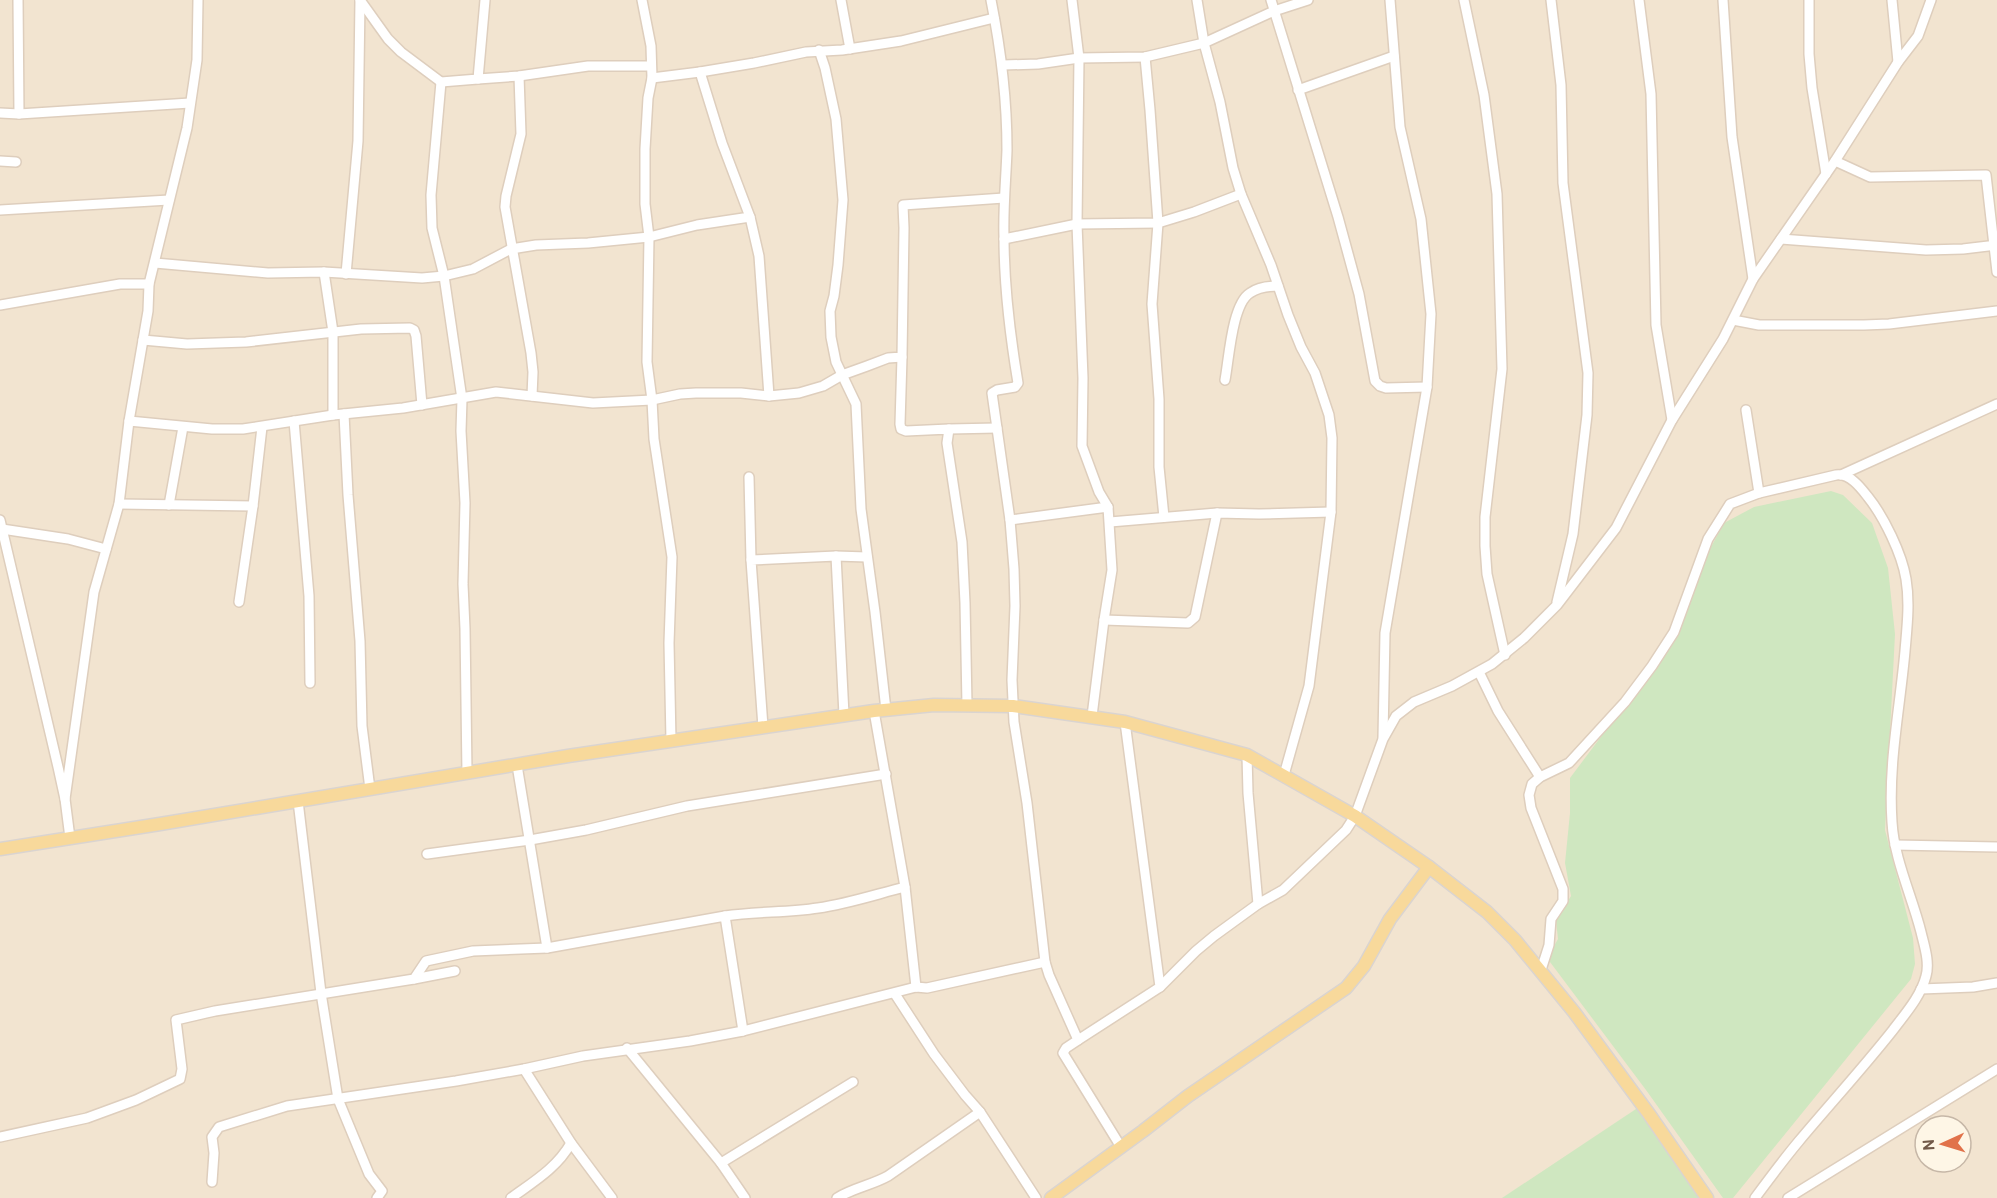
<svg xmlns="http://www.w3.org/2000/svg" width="1997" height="1198" font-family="Overpass,sans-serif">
	<rect width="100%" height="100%" fill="#fbf2e1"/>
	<!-- residential -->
	<path fill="#f2e4d0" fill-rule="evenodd" d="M0,0h1997v1198h-1997zM1925,1126h36v36h-36z"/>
	<!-- green -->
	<g fill="#cfe7c0">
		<path d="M1831,491l12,4 29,28 16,45 7,66 -10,196 28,108 2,26 -4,15 -178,219h-10l-77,-108 -99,-132 11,-19 -2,-18 15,-25 -6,-33 5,-50v-35l105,-140 24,-69 25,-46 30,-16z"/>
		<path d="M1642,1105l66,93h-206z"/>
	</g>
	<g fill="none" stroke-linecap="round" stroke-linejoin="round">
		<!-- minor casing -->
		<g stroke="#decebd" stroke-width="12">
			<g id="minor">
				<path d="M18,0l1,114"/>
				<path d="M360,0l28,39 13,13 40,30 37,-3 7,-79"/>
				<path d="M642,0l9,46 1,32 -4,20 -3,51v55l4,33 -2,125 5,38 2,39 18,118 -3,86 2,98"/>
				<path d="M841,0l9,49"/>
				<path d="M991,0c10,50 16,99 16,150 -1,29 -4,58 -3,87 0,49 6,98 14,146l-3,4 -18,3 -5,3 18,127 4,49 1,37 -3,74 2,42 13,81 18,159 4,13 29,65 -12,8 -3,5 58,94"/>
				<path d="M1072,0l7,58 -2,166 6,154 -1,68 17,46 9,15"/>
				<path d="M1197,0l7,43 16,59 13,66 8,26 30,71 17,50 13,32 14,26 14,42 3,23 -1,74 -22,174 -25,89"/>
				<path d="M1271,0l67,217 21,77 16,87 5,5 6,2 41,-1"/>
				<path d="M1464,0l20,95 13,99 5,175 -17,148v29l2,28 18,81"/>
				<path d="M1551,0l10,85 2,98 25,190 -1,42 -14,119 -16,68"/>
				<path d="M1639,0l12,94 5,231 16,95"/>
				<path d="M1723,0l9,137 21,142"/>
				<path d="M1809,0v54l3,34 14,86"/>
				<path d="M1892,0l6,62"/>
				<path d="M819,50l6,18 11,51 7,81 -5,65 -4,31 -4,15 1,26 5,25 20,42 5,105 14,103 11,98"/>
				<path d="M1145,57l5,53 8,113 -6,81 7,95v68l5,50"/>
				<path d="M1003,65l35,-1 41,-6 66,-1 59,-14 70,-32 34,-11"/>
				<path d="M700,72l54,-9 52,-11 36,-2 59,-9 93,-23"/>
				<path d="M519,76l2,58 -15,62 -1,11 26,146 2,19 -1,24"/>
				<path d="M478,79l41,-3 69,-10h63"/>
				<path d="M441,82l-10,113 1,33 12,48 18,123 -1,32 4,72 -2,81 2,45 2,144"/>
				<path d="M1298,90l96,-34"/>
				<path d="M0,113l19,1 171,-11"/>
				<path d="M0,161l16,1"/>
				<path d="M1835,161l35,16 116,-2 11,97"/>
				<path d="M0,210l169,-10"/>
				<path d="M750,217l9,39 10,140"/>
				<path d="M1004,239l73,-15 81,-1 36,-11 47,-18"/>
				<path d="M1781,239l145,11 37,-1 34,-4"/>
				<path d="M155,263l113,10 56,-1 98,6 22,-2 29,-7 38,-20 25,-4 52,-2 61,-6 48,-12 53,-8 -28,-74 -22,-71 -48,6"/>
				<path d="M324,272l9,60v83"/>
				<path d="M346,274l12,-133 2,-141"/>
				<path d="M0,305l120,-21h29"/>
				<path d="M1733,320l26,5h105l25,-1 108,-13"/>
				<path d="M143,340l44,4 59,-2 115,-13 49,-1 4,2 2,6 6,69"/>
				<path d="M902,357l-2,67 1,5 5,2 43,-2 -2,14 15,99 3,61 2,102"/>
				<path d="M1225,380c4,-21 7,-76 25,-87 8,-6 18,-7 28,-7"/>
				<path d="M1746,410l13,83"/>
				<path d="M344,414l4,81 12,146 2,85 8,63"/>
				<path d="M129,421l83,8h31l90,-14 70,-7 93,-16 97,11 59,-3 28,-6 16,-1h45l28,3 30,-3 24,-7 19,-11 25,-9 21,-8 14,-1 2,-129 -1,-23 101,-7"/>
				<path d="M294,421l15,175 1,87"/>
				<path d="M949,429l48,-1"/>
				<path d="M1841,475l156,-71"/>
				<path d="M749,477l2,83"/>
				<path d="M119,504l134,2"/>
				<path d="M169,505l14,-78"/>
				<path d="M0,520l58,247 7,32 5,39"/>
				<path d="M1010,520l98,-13 4,63 -8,50 -12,96"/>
				<path d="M1110,522l107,-9 42,1 72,-2"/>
				<path d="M2,529l66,10 38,10"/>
				<path d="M836,556l31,1"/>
				<path d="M239,602l14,-96 9,-79"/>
				<path d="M1104,620l84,3 7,-6 22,-104"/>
				<path d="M1479,672l19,39 42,66"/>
				<path d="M874,711l31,176 11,100"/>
				<path d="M763,727l-12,-167 85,-4 8,159"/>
				<path d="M1383,737l2,-104 42,-246 4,-73 -10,-95 -21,-92 -10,-127"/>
				<path d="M1247,755l1,38 10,111"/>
				<path d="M517,765l30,183"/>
				<path d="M65,799l29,-207 25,-88 10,-83 19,-110 1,-27 38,-156 10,-68 1,-60"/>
				<path d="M298,801l23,192 17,106 31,75 13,17 -5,7"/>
				<path d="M1895,845l102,2"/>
				<path d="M427,854l103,-14 56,-10 101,-24 199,-32"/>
				<path d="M725,916c31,-5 62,-3 93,-8 29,-4 59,-14 87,-21"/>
				<path d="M1541,970l8,-25 2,-26 12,-18v-12l-32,-81 -2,-13 3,-11 8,-7 29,-14 56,-61 27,-36 22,-34 34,-93 22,-35 29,-11 77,-18c14,-2 25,13 32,22 16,20 34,57 38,82 4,24 1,48 -1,72 -5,57 -17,113 -13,171 2,37 20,74 29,110 3,13 9,30 5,44 -5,20 -21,38 -33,54 -30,38 -63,74 -94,111 -15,18 -30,38 -44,57"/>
				<path d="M414,979l41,-8"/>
				<path d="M1160,987l36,-36 18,-15 44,-32 25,-14 63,-60 9,-14 28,-77 13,-23 18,-14 38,-16 40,-22 32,-26 33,-33 59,-77 56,-108 51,-81 30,-60 82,-118 63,-99 20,-26 13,-36"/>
				<path d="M1921,989l52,-2 24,-4"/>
				<path d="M895,994l39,60 31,41 15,17 56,86"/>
				<path d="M1078,1040l82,-53 -35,-265"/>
				<path d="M627,1048l94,115 24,35"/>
				<path d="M524,1069l47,74 41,55"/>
				<path d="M0,1137l87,-19 49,-18 44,-21 2,-10 -6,-49 39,-9 199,-32 12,-18 47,-10 74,-3 178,-32 18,115"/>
				<path d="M721,1163l132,-81"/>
				<path d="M212,1182l2,-29 -2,-16 7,-10 68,-21 169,-25 68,-12 59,-13 107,-15 53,-10 173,-44 11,1 118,-26"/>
				<path d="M511,1198c22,-16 46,-30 60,-55"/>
				<path d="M837,1198c16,-10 35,-13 51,-22l92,-64"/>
				<path d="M1788,1198l209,-129"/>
			</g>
		</g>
		<!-- major casing -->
		<g stroke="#dad4d0" stroke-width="15">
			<g id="major">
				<path d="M0,849l160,-25 408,-68 306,-45 60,-6 79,1 112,16 122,33 108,61 74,51 58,45 28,28 59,72 75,102 58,84"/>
				<path d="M1051,1198l92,-67 45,-35 158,-108 18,-22 26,-47 39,-52"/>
			</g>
		</g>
		<!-- minor -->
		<use href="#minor" stroke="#fff" stroke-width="9"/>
		<!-- major -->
		<use href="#major" stroke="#f8d99b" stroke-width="12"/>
	</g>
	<!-- north arrow -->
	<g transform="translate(1943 1144) rotate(266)"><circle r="28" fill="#fef6e6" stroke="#c6b7a7" stroke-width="1.5"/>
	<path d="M0-4.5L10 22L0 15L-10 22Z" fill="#e1724a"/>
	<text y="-9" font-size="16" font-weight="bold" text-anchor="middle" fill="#715949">N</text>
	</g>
</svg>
